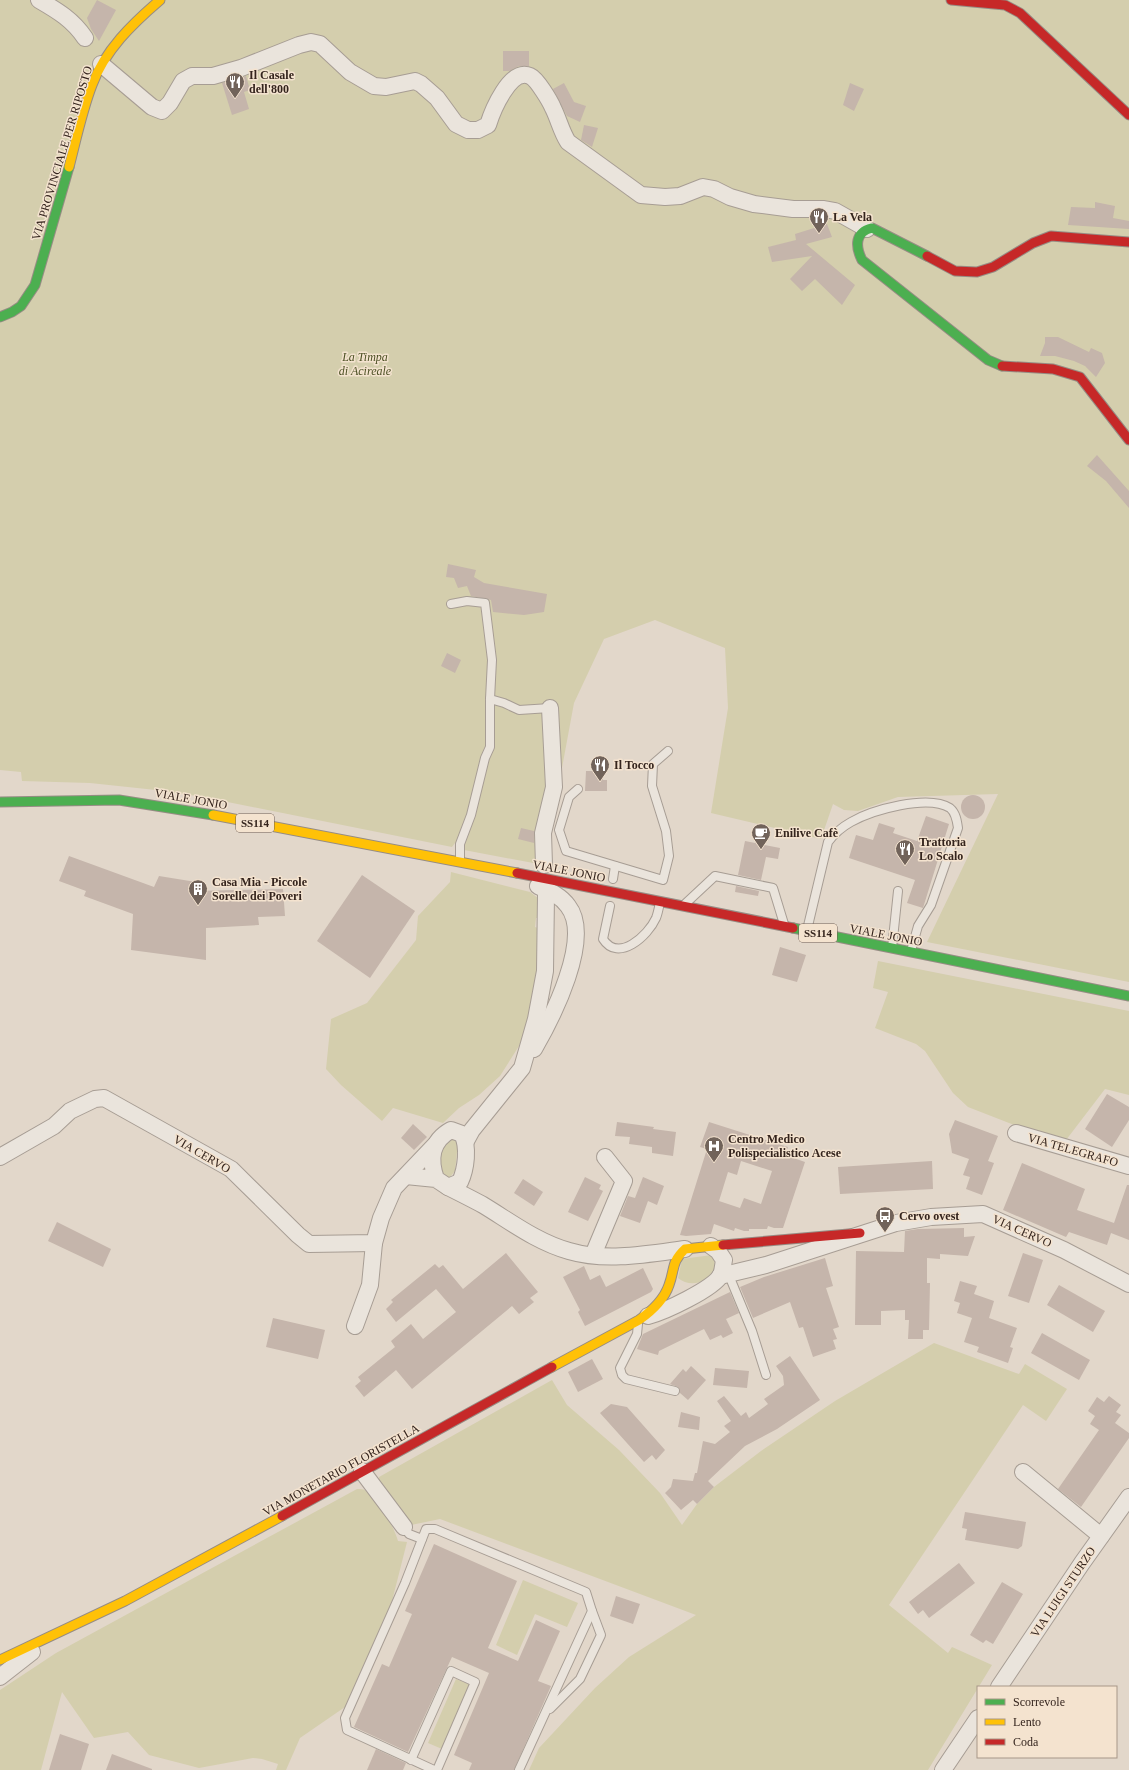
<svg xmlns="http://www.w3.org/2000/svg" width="1129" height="1770" font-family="'Times New Roman',serif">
	<rect width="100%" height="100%" fill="#e2d7ca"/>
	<!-- green -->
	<g fill="#d4cead">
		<path d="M0,0h1129v982l-202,-40 71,-148 -100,3 -40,14 -14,-1 -11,-6 -12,35 -110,-26 17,-105 -3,-60 -70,-28 -51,19 -30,64 -30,162 -80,-15 1,-5 -10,-2 -3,4 -249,-50 -47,-7 -66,-7 -68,-2 -1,-9 -21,-2z"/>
		<path d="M451,872l79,20 12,9 1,17h-7l-1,9 9,3 -15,93 -10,23 -19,30 -21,19 -20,13 -16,15 -50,-15 -11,13 -41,-36 -15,-16 5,-50 36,-16 49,-63 2,-24 32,-34z"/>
		<path d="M878,961l251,50v84l-24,-6 -42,55 -95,-37 -15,-14 -28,-42 -9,-7 -41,-16 13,-36 -15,-4z"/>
		<path d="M451,1138l5,1 2,4 -3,28 -6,7c-11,-6 -12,-20 -7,-31 1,-3 6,-7 9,-9z"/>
		<path d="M712,1255c12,21 -18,37 -34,23l4,-19z"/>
		<path d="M934,1343l85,31 6,-10 42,25 -21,32 -23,-16 -134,200 59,48 4,-6 40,18 -64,105h-399l10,-22 56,-60 34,-31 67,-42 -256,-96 -29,6 -32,-38v-10l173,-97 15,25 52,45 41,43 22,32 15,-21 17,-17 47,-36 74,-50z"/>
		<path d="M357,1489c3,0 7,0 9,2 13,8 28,36 32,50l9,1 -17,67 -45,98 -45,31 -14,32h-10l2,-6 -16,-5 -9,-1 -54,10 -50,-13 -21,-23 -34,6 -32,-46 -21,78h-41v-80l56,-37z"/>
		<path d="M523,1580l55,23 -11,24 -32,-13 -18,41 -21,-10z"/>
		<path d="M456,1679l15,6 -29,64 -14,-6z"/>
	</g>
	<!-- building -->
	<g fill="#c5b5ab" fill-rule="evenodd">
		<path d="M97,0l19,10 -17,31 -8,-12 -4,-11z"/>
		<path d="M503,51h26v15h-10l-10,5h-6z"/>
		<path d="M246,76l4,14 -6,2 5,17 -17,6 -10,-32z"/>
		<path d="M564,83l10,19 12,4 -6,16 -13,-6 -14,-27z"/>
		<path d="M850,83l14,6 -10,22 -11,-6z"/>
		<path d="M584,125l14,3 -6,19 -11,-7z"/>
		<path d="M1095,202l20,4 -2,12 16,3v8l-61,-4 3,-18 24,1z"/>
		<path d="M827,224l5,13 -26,7 49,41 -13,20 -27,-26 -13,12 -12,-12 22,-23 -40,6 -4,-15 28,-7 -1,-6z"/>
		<path d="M1045,337h13l31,15 2,-4 11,5 3,10 -9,14 -11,-11 -11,-5 -19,-5h-15l5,-13z"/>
		<path d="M1097,455l32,36v17l-23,-27 -19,-15z"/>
		<path d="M448,564l28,6 -2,7 10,6 63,11 -3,18 -20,3 -31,-3 -2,-12 -20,-4 -4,-10 -9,2 -4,-10 -8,-1z"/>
		<path d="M447,653l14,7 -6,13 -14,-7z"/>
		<path d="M586,771h17v9h4v11h-22z"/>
		<circle cx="973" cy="807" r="12"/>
		<path d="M926,816l23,8 -26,84 -16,-5 8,-23 -66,-22 7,-23 17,5 6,-17 16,5 -2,5 24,8z"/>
		<path d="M521,828l13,3v12l-16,-4z"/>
		<path d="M745,841l35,7 -2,11 -12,-2 -5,23 -23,-5z"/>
		<path d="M69,856l85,31 5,-11 37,6 -2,9 89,-2 2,27 -27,1 1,8 -53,3v32l-75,-10 2,-36 -49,-18 2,-5 -27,-10z"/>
		<path d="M362,875l53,36 -45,67 -53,-37z"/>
		<path d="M736,886l23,5 -1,5 -23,-4z"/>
		<path d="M780,947l26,8 -9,27 -25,-7z"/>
		<path d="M1107,1094l22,13v13l-17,27 -27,-18z"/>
		<path d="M955,1120l43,16 -10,25 6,2 -12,32 -16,-6 4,-12 -7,-2 6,-16 -17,-6 -3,-19z"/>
		<path d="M617,1122l37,5 -1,2 23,3 -3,24 -21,-3v-6l-23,-3 1,-7 -15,-1z"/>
		<path d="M709,1122l79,25 -3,8 20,7 -22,66h-9l-6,-2 -1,3h-18v2h-5l-9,-3 -1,3 -20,-7 -3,10 -25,2 -6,-1 27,-86 -7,-2zM741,1161l31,10 -11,33 -17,-6 -4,10 -21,-7 9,-29 9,3z"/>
		<path d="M413,1124l14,13 -13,13 -13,-12z"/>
		<path d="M932,1161l1,28 -93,5 -2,-27z"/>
		<path d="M1022,1163l63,26 -8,21 37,13 13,-38h2v55l-18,-7 -4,12 -38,-13 -3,5 -63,-27z"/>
		<path d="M585,1177l16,8 -2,4 4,2 -15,30 -20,-9z"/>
		<path d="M643,1177l21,9 -7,19 -9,-4 -8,22 -20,-7 8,-20 7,2z"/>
		<path d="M523,1179l20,13 -9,14 -20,-13z"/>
		<path d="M57,1222l54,27 -8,18 -55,-26z"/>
		<path d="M964,1228v9l11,-1 -7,20 -28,-2v5l-13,-1v25h3l-1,47h-6v9h-15l1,-19h-4v-10l-24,1v14h-26l1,-74 48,1 1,-21 13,-2z"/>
		<path d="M506,1253l32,39 -8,6 4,4 -15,12 -7,-8 -100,83 -16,-19 -32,27 -9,-11 6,-5 -3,-4 37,-30 -4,-6 20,-17 12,15 33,-27 -20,-23 -40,33 -10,-13 7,-7 -2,-2 44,-36 4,4 4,-3 20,24z"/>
		<path d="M1023,1253l20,7 -14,43 -21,-7z"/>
		<path d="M825,1258l8,28 -7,2 13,39 -6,2 4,10 -4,1 3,9 -23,8 -10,-30 -4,1 -9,-26 -37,16 -13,-31 24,-10z"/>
		<path d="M584,1266l6,14 10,-5 6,12 37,-19 10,21 -2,3 -66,34 -7,-14 2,-2 -17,-33z"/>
		<path d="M960,1281l17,5 -3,8 20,7 -5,17 28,10 -7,19 3,1 -5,15 -31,-11 2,-5 -15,-5 8,-24 -15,-5 3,-10 -6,-2z"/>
		<path d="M1059,1285l46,26 -12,21 -46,-27z"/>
		<path d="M730,1292l9,21 -13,6 7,14 -10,5 -2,-3 -11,5 -6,-11 -45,22 -1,4 -21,-6 6,-15z"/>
		<path d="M273,1318l52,12 -7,29 -52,-12z"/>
		<path d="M1042,1333l48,27 -11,20 -48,-27z"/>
		<path d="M790,1356l30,44 -43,29 -32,17 -37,35 6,6 -17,17 -4,-4 -12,10 -16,-17 6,-6 2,-8 20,2 2,-8h2l6,-32 12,3 15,-12 -6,-6 7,-5 -14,-20 7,-5 17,20 5,-4 3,6 19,-14 -4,-5 20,-14 -1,-9 -7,-10z"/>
		<path d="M592,1359l11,20 -25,13 -10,-20z"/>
		<path d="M691,1366l15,14 -18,20 -8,-7 -2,-6 -8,-3 13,-15 3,3z"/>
		<path d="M715,1368l34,3 -2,17 -34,-3z"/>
		<path d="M1109,1396l12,9 -5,7 5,3 -6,8 14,10v5l-48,69 -23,-18 41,-59 -9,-6 5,-8 -7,-5 9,-14 7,5z"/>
		<path d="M611,1404l16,3 38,43 -9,10 -4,-5 -8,7 -44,-49z"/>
		<path d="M681,1412l19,5 -1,13 -21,-3z"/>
		<path d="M965,1512l61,10 -4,24 -4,3 -53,-9 2,-11 -5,-1z"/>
		<path d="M434,1544l83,37 -29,67 30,13 18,-41 24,11 -22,50 13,5 -37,84h-45l3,-7 -18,-8 35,-82 -37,-16 -44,95 -54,-25 28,-63 7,3 23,-53 -7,-3z"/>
		<path d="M959,1563l16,20 -46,35 -6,-8 -5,4 -9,-12z"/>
		<path d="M1002,1582l21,12 -30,50 -7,-4 -3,3 -13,-8z"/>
		<path d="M616,1596l24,8 -7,20 -23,-8z"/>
		<path d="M60,1734l29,10 -8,26h-32z"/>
		<path d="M376,1749l30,14 -3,7h-36z"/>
		<path d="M112,1754l40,15v1h-46z"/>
	</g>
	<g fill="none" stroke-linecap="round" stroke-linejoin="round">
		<!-- lane casing -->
		<g stroke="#a79d94" stroke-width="10">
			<g id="lane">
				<path d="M451,604l16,-3 18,2 7,57 -2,39v48l-5,11 -14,57 -11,29v17"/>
				<path d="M490,699l14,4 15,7 31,-2"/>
				<path d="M578,789l-9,8 -10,33 7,21 97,29 6,-24 -3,-25 -14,-45 1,-22 15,-13"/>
				<path d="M613,879l2,-13"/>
				<path d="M685,904l30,-28 58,12 11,36"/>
				<path d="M610,906l-7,33c15,24 45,-3 53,-21 2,-5 3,-11 4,-16"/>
				<path d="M807,930l21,-88c6,-8 14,-15 23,-20 21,-12 77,-28 99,-14 6,5 7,13 8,20l-27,77 -13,21 -7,25"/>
				<path d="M892,948l6,-57"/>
				<path d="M728,1273l24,58 14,44"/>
				<path d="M638,1324l-1,10 -17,34 2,7 4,4 49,12"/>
				<path d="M404,1527l5,7 13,5"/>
				<path d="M550,1709l30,-30 21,-44 -9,-24"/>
				<path d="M411,1760l40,-89 24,11 -38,88"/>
				<path d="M434,1770l-87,-40 -2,-12 60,-135 21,-54h9l151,63 6,19 -73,159"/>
			</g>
		</g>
		<!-- street casing -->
		<g stroke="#a79d94" stroke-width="18">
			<g id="street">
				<path d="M39,0c19,11 34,20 46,38"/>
				<path d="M101,64l51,43 10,4 8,-8 13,-22 9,-5h21l28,-8 58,-23 12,-3 9,2 30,28 24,14 12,1 29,-6 6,3 16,14 19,26 12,6h10l10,-5c4,-13 22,-58 42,-49 7,3 20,25 23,32 6,12 8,23 15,34l73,53 24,2 15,-1 23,-9 11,2 16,8 24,7 39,5h31l11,2 32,18"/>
				<path d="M544,865l-1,-32 11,-46 -4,-79"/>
				<path d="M534,1049c18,-31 59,-111 34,-143 -8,-11 -19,-15 -30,-20"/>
				<path d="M1016,1133l113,33"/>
				<path d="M466,1141l6,-11 50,-62 14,-49 9,-48 1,-76"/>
				<path d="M0,1157l54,-31 16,-15 25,-12 9,-1 127,71 67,66 11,9 65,-1 7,-25 13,-30 41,-43"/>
				<path d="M406,1176l30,3 12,8 12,-5c6,-13 9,-35 2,-48l-11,-4c-20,11 -22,29 -15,49"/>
				<path d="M448,1187c12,6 24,12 35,18 28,17 54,37 86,46 37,11 79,3 116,-2"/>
				<path d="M593,1255l31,-74 -19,-24"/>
				<path d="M720,1276l46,-11 130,-42 35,-6 52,-3 81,36 65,34"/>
				<path d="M648,1316c16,-4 65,-27 73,-41 2,-5 2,-10 3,-15l-6,-9 -7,-5"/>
				<path d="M355,1326l15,-41 4,-42"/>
				<path d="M362,1471l42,56"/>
				<path d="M1023,1472l78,64"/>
				<path d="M0,1677l32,-25"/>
				<path d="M999,1687l83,-124 47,-66"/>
				<path d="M943,1770l35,-52"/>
			</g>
		</g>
		<!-- fast casing -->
		<g stroke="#968c84" stroke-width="11">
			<g id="fast">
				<path d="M927,256l-55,-28c-17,4 -17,18 -10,32l126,100 14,6"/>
				<path d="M0,317l12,-5 9,-6 14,-21 34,-118"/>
				<path d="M0,802l119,-2 94,15"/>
				<path d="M793,928l336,68"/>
			</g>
		</g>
		<!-- slow casing -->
		<g stroke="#968c84" stroke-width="11">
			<g id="slow">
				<path d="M69,167c7,-27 13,-56 23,-82 13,-35 40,-61 68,-85"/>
				<path d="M213,815l304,58"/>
				<path d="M552,1367l87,-47c13,-9 25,-20 30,-35 6,-16 2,-23 16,-36l38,-4"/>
				<path d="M0,1660l125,-59 157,-85"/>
			</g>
		</g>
		<!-- jam casing -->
		<g stroke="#968c84" stroke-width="11">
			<g id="jam">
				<path d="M951,0l54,5 15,8 109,102"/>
				<path d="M927,256l28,15 22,1 16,-5 40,-24 18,-7 78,6"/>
				<path d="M1002,366l51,3 27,8 49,63"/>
				<path d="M517,873l276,55"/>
				<path d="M723,1245l137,-12"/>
				<path d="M282,1516l270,-149"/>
			</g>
		</g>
		<!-- lane -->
		<use href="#lane" stroke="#eae4dc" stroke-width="8"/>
		<!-- street -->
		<use href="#street" stroke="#eae4dc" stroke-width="16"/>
		<!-- fast -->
		<use href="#fast" stroke="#4caf50" stroke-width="9"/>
		<!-- slow -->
		<use href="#slow" stroke="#ffc107" stroke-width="9"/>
		<!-- jam -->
		<use href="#jam" stroke="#c62828" stroke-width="9"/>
	</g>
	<!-- icons -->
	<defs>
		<g id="restaurant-pin" transform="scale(1)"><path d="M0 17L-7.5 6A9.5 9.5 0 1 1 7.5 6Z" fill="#71635a" stroke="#f4e3cf"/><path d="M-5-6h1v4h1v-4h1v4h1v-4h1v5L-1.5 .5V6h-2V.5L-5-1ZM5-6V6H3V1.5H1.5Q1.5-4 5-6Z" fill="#fff"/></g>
		<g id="cafe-pin" transform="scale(1)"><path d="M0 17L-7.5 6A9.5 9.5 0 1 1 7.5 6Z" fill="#71635a" stroke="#f4e3cf"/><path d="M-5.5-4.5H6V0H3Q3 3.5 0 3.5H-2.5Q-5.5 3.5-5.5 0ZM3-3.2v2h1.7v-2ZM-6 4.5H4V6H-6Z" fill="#fff"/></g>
		<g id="building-pin" transform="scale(1)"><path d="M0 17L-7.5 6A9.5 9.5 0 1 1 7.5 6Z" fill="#71635a" stroke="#f4e3cf"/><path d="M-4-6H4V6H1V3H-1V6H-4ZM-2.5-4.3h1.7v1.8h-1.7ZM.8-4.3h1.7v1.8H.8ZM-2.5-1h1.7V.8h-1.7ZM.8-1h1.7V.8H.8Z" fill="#fff"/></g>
		<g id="hospital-pin" transform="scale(1)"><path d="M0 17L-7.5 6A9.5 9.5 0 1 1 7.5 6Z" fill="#71635a" stroke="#f4e3cf"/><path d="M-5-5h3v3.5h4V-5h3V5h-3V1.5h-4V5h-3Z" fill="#fff"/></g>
		<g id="bus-pin" transform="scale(1)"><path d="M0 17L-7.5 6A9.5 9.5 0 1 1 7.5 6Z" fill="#71635a" stroke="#f4e3cf"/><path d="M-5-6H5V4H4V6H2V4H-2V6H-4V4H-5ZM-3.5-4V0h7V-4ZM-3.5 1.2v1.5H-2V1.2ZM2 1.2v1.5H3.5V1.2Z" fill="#fff"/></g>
	</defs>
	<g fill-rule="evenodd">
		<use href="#restaurant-pin" x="235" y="82"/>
		<use href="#restaurant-pin" x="819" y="217"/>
		<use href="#restaurant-pin" x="600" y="765"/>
		<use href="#cafe-pin" x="761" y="833"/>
		<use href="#restaurant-pin" x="905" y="849"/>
		<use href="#building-pin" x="198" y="889"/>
		<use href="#hospital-pin" x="714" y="1146"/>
		<use href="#bus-pin" x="885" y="1216"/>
	</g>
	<g text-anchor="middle" stroke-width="3" stroke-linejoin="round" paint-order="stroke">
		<!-- shield labels -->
		<g fill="#f4e3cf" stroke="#6e5d52" stroke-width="1">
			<rect x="236" y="814" width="38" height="18" rx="3"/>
			<rect x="799" y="924" width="38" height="18" rx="3"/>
		</g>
		<g font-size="11" font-weight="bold" fill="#34241d">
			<text x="255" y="827">SS114</text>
			<text x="818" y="937">SS114</text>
		</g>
		<!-- poi labels -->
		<g font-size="12" font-weight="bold" fill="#34241d" stroke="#f4e3cf" text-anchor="start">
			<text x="249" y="79">Il Casale<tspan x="249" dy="14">dell'800</tspan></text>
			<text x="833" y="221">La Vela</text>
			<text x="614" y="769">Il Tocco</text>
			<text x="775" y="837">Enilive Cafè</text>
			<text x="919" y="846">Trattoria<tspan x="919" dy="14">Lo Scalo</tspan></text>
			<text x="212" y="886">Casa Mia - Piccole<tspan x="212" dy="14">Sorelle dei Poveri</tspan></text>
			<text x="728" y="1143">Centro Medico<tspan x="728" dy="14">Polispecialistico Acese</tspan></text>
			<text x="899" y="1220">Cervo ovest</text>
		</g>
		<!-- street labels -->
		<g font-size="12" fill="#34241d" stroke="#f4e3cf">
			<text transform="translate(62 153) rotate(-73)" y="4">VIA PROVINCIALE PER RIPOSTO</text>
			<text transform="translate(191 799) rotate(10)" y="4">VIALE JONIO</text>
			<text transform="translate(569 871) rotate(11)" y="4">VIALE JONIO</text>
			<text transform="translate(886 935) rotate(11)" y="4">VIALE JONIO</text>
			<text transform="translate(1073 1150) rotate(16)" y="4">VIA TELEGRAFO</text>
			<text transform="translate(202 1154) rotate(30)" y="4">VIA CERVO</text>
			<text transform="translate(1022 1231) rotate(24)" y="4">VIA CERVO</text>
			<text transform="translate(341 1470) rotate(-29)" y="4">VIA MONETARIO FLORISTELLA</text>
			<text transform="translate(1063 1592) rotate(-56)" y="4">VIA LUIGI STURZO</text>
		</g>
		<!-- park labels -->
		<g font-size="12" font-style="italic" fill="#4c5024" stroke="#f4e3cf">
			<text x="365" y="361">La Timpa<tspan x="365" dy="14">di Acireale</tspan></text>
		</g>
	</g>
	<!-- legend -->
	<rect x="977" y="1686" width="140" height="72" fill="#f4e3cf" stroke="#a79788"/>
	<rect x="985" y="1699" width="20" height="6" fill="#4caf50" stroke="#a79788"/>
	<text x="1013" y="1706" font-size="12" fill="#34241d">Scorrevole</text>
	<rect x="985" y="1719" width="20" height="6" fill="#ffc107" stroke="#a79788"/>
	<text x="1013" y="1726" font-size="12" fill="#34241d">Lento</text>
	<rect x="985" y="1739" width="20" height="6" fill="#c62828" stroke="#a79788"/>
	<text x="1013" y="1746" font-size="12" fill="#34241d">Coda</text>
</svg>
